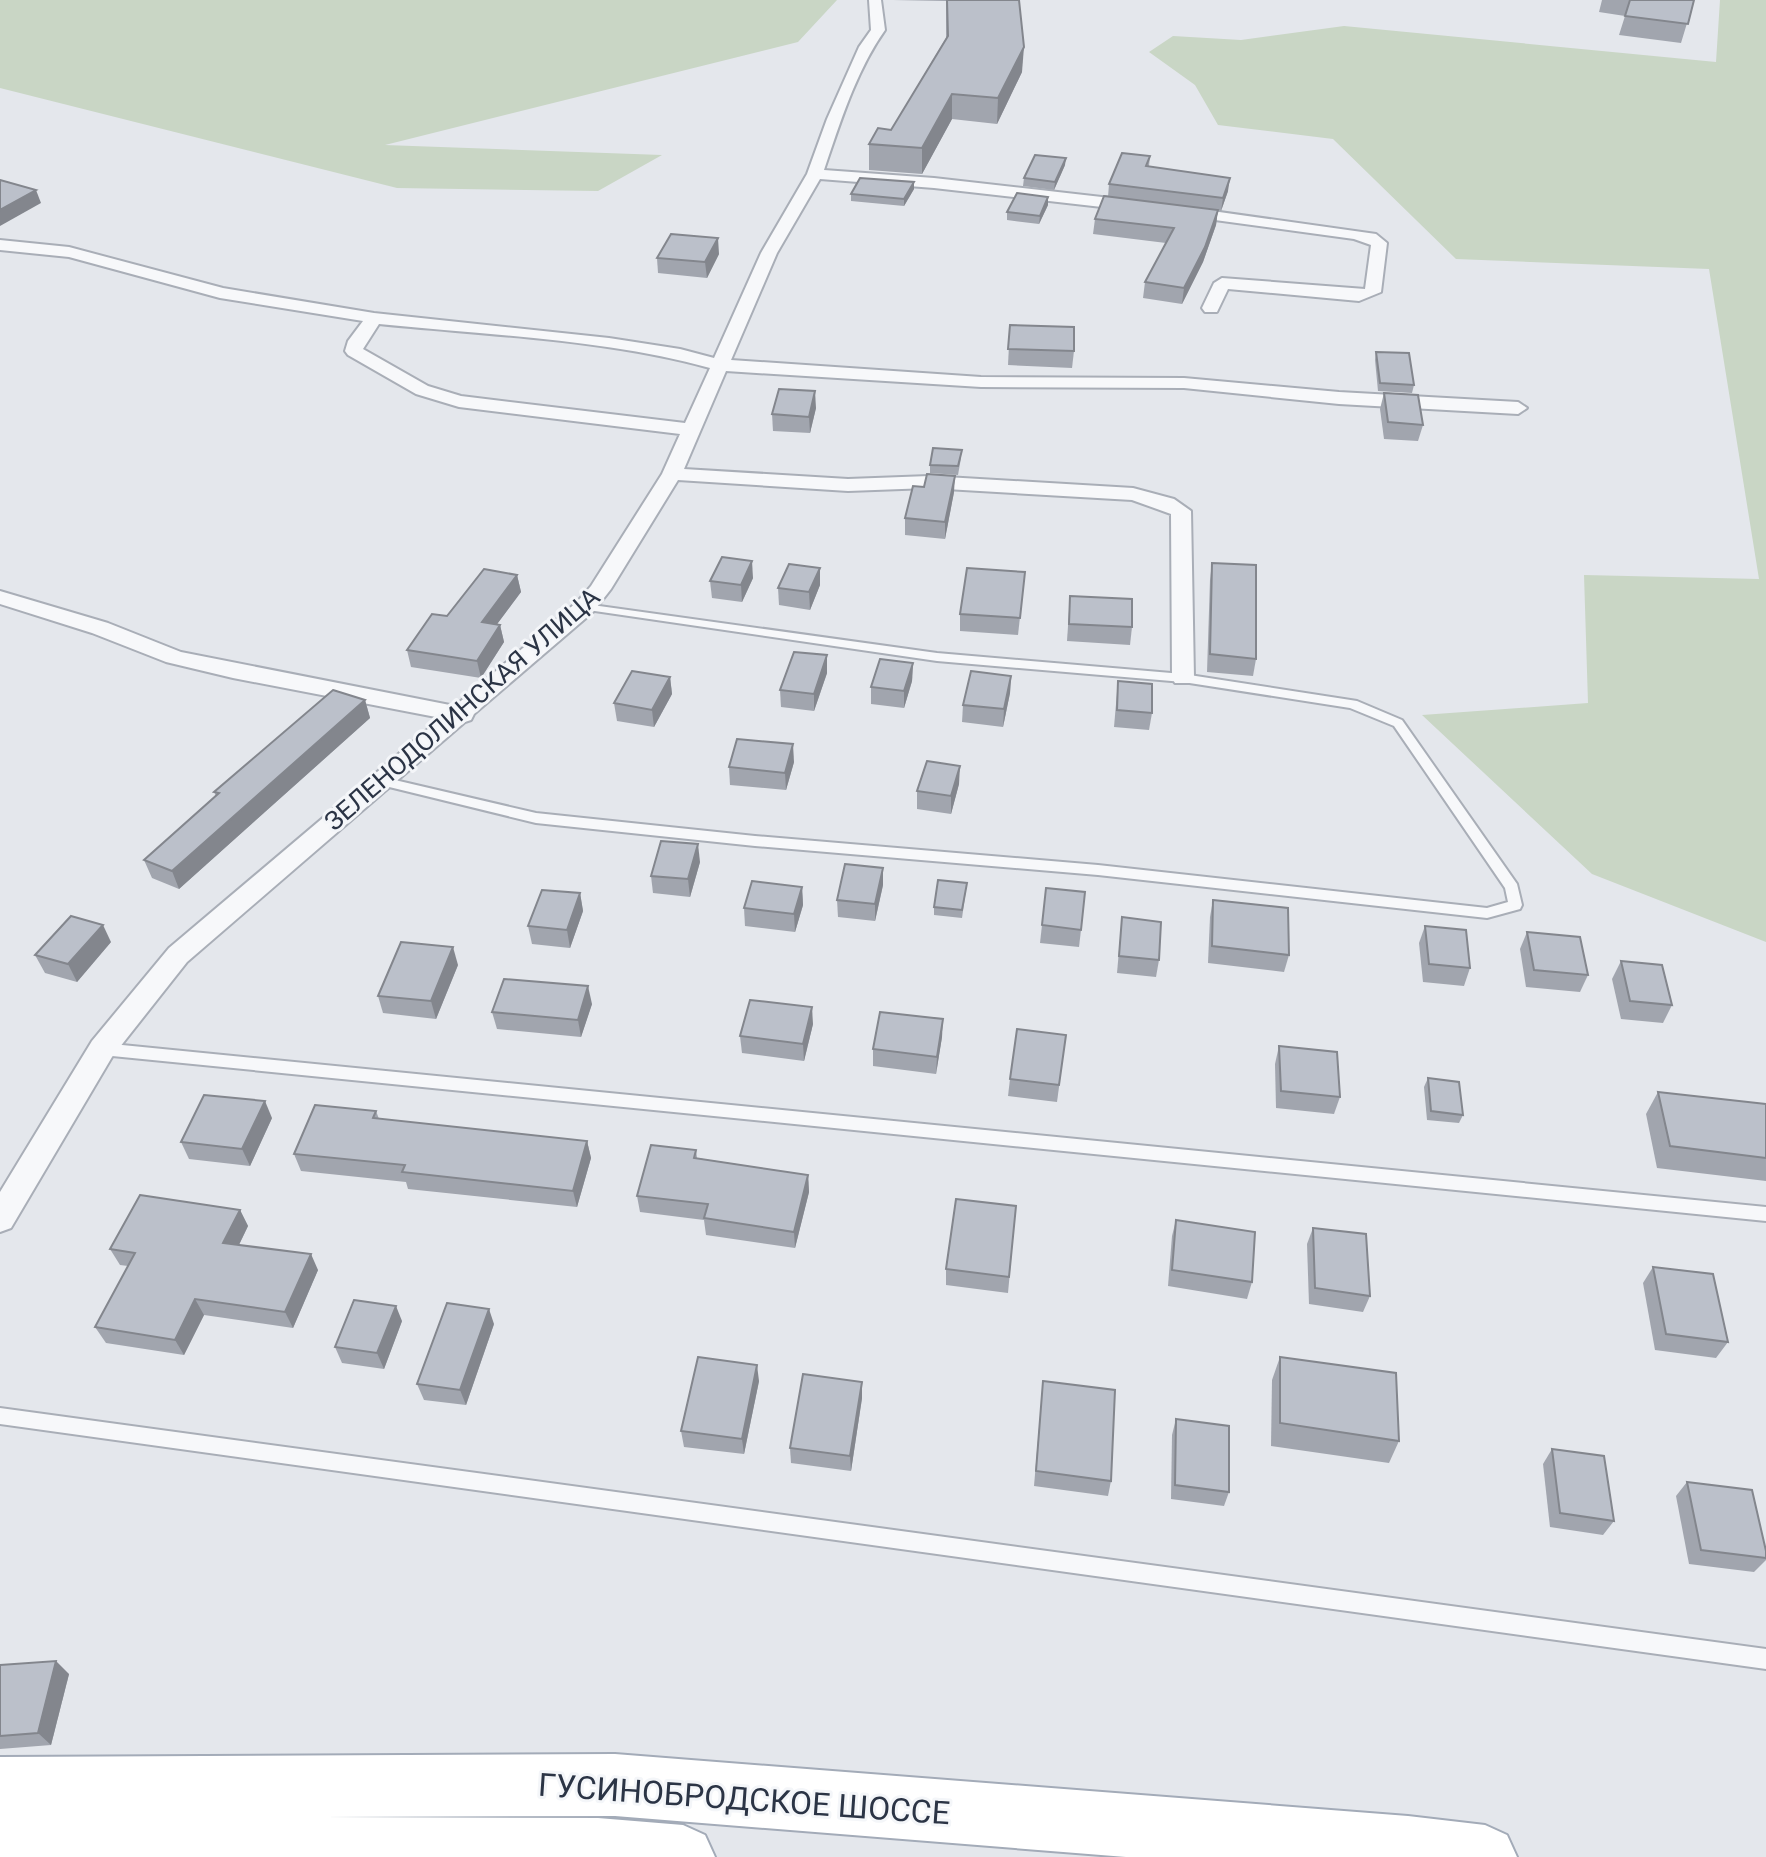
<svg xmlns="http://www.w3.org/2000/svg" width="1766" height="1857" font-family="Roboto,sans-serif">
	<rect width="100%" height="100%" fill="#e4e7ec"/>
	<!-- green -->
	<g fill="#c9d6c5">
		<path d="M0,0h837l-39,42 -413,103 277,10 -64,36 -201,-3 -397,-100z"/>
		<path d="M1720,0h46v942l-174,-68 -170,-159 166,-12 -4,-128 175,4 -50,-310 -253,-10 -123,-120 -115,-14 -23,-40 -46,-33 24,-16 68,4 103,-14 372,36z"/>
	</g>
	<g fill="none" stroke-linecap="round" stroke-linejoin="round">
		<!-- lane casing -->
		<g stroke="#a9aeb7" stroke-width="4">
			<g id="lane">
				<path d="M585,604l352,49 246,21 174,27 45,19 115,164 5,21 -2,4 -33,9 -389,-43 -343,-29 -219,-23 -159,-39 -1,-3 1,-3 5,-1 154,36 219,23 343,29 389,43 21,-6 -3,-14 -111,-162 -44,-18 -167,-26 -246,-21 -356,-52v-4z"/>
				<path d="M102,1043l1664,164v14l-1664,-166 -5,-2 -2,-4 2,-4z"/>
				<path d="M0,1408l1766,241v20l-1766,-245z"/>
			</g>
		</g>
		<!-- street casing -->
		<g stroke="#a9aeb7" stroke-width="4">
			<g id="street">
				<path d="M869,0h12l4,30c-29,41 -45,93 -61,140l110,8 203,23 8,5 -8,5 -203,-23 -114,-9 -43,74 -46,107 250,17 203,1 155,14 179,10 9,6 -9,6 -179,-10 -155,-16 -203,-1 -255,-16 -42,98 164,10 81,-3 204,12 41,11 17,12 3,167 -3,5h-16l-3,-5 -1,-164 -39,-14 -203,-12 -81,3 -170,-11 -67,109 -18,23 -119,102 -3,6 -6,2 -278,240 -75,95 -101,171 -11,4v-40l92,-151 77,-93 272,-230 -208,-40 -67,-16 -74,-29 -92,-29v-13l108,32 73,29 274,54 122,-104 14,-16 71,-112 18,-40 -221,-27 -43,-13 -68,-39 -3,-4 3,-10 15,-20 -143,-23 -151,-41 -69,-7v-10l69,7 154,41 151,25 235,25 71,11 34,9 47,-105 46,-79 20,-55 32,-72 12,-17zM379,324c108,11 226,15 331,44l-25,55 -224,-27 -33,-10 -65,-37z"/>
				<path d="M1184,207l192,27 11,9 -6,49 -22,9 -131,-12 -11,23h-12l-3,-4 12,-25 8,-5 143,11 6,-44 -17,-6 -176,-24 -2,-3z"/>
			</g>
		</g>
		<!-- primary casing -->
		<g stroke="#a3abb8" stroke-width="4">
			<path id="primary" d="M615,1754l793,62 77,9 22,10 10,22h-391l-511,-41 -293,1 276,1 85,7 22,10 10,22h-715v-100z"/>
		</g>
		<!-- lane -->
		<use href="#lane" fill="#f7f8fa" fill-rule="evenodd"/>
		<!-- street -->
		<use href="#street" fill="#f7f8fa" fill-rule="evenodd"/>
		<!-- primary -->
		<use href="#primary" fill="#fff" fill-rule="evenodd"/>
	</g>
	<!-- wall -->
	<g fill="#a1a5ae">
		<path d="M893,0h126l3,72 -25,52 -45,-5 -30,55 -53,-4v-26l22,-14 55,-92v-37z"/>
		<path d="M1602,0h92l-13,43 -62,-8 6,-19 -26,-4z"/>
		<path d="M1150,156l-1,10 79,25 -7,20 -3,-1 -2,15 -13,37 -21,42 -39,-6 2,-16 21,-39 -73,-9 2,-15 13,-22 1,-13z"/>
		<path d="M1065,165l-11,25 -31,-4 1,-8z"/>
		<path d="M914,189l-10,17 -53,-5v-7z"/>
		<path d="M1048,205l-9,19 -32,-4v-8z"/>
		<path d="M719,254l-12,24 -49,-5 -1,-15z"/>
		<path d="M1010,325l64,26 -2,17 -64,-3z"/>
		<path d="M1376,352l38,33 -2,8 -34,-2 -3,-31z"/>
		<path d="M1384,393l39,32 -5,16 -34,-2 -4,-30z"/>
		<path d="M816,408l-6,25 -37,-2 -1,-17z"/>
		<path d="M961,458l-3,17 -28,-2v-8z"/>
		<path d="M954,492l-9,47 -40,-4v-17z"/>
		<path d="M1212,563l44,96 -3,17 -46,-4 3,-92z"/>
		<path d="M1025,572l-7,63 -58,-4v-17z"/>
		<path d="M517,575l4,17 -24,32 3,1 4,17 -23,36 -70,-11 -4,-17 40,-34z"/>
		<path d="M753,578l-11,24 -30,-4 -2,-17z"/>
		<path d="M820,585l-10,25 -31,-5 -1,-17z"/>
		<path d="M1070,596l62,31 -2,18 -63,-4z"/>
		<path d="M827,655v18l-13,38 -33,-4 -1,-17z"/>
		<path d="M913,663l-1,18 -8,27 -33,-4v-17z"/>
		<path d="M1011,676l-1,17 -7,34 -41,-5 1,-17z"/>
		<path d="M670,677l2,17 -18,33 -37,-6 -3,-18z"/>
		<path d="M1118,681l34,32 -3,17 -35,-3z"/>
		<path d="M365,700l5,18 -191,171 -27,-11 -8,-18 72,-64 -2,-4z"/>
		<path d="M794,762l-8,28 -56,-5 -1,-18z"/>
		<path d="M959,784l-8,30 -34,-5v-18z"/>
		<path d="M700,862l-10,35 -37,-4 -2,-17z"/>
		<path d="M967,883l-5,35 -28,-3v-8z"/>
		<path d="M883,885l-8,36 -37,-4 -1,-17z"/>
		<path d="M802,887l1,18 -8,27 -50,-6 -1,-18z"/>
		<path d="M580,893l3,18 -13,37 -38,-4 -4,-18z"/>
		<path d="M1213,900l76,55 -5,17 -76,-9 2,-46z"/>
		<path d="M1122,917l37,43 -3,17 -39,-4z"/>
		<path d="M1042,925l39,5 -2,17 -39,-4z"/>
		<path d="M1425,926l45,42 -6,18 -41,-4 -4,-39z"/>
		<path d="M1527,932l61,43 -8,17 -54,-5 -6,-38z"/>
		<path d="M111,942l-34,40 -32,-9 -10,-18z"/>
		<path d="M1621,961l51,44 -9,18 -42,-4 -9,-40z"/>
		<path d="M458,965l-22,54 -53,-6 -5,-17z"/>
		<path d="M592,1004l-11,33 -84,-8 -5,-17z"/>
		<path d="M813,1024l-9,37 -62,-8 -2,-17z"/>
		<path d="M1066,1035l-9,67 -49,-6 2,-17z"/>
		<path d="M942,1037l-6,37 -63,-8v-17z"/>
		<path d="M1279,1046l61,51 -6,17 -58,-6 -1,-44z"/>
		<path d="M1428,1078l35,37 -4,8 -32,-3 -3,-33z"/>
		<path d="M1658,1092l108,12v77l-109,-13 -11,-54z"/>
		<path d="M376,1111l3,8 208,22 4,17 -14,49 -169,-18 -2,-7 -105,-11 -7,-17z"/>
		<path d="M272,1118l-22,48 -61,-7 -8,-17z"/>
		<path d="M696,1150l1,8 111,17 1,17 -14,56 -89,-13 -2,-15 -64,-8 -3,-16z"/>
		<path d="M1016,1206l-8,87 -62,-8v-16z"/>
		<path d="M240,1210l8,16 -9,19 79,25 -25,58 -89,-13 -20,40 -78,-12 -11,-16 33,-61 -8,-1 -10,-16z"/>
		<path d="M1176,1220l76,62 -5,17 -79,-13 4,-50z"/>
		<path d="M1313,1228l57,68 -7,16 -54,-8 -2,-60z"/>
		<path d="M1653,1267l75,75 -12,16 -61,-8 -12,-67z"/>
		<path d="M402,1321l-18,48 -42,-6 -7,-16z"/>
		<path d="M494,1324l-28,81 -42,-5 -7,-16z"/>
		<path d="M1280,1357l119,84 -10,22 -118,-17 1,-66z"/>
		<path d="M759,1381l-15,73 -60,-7 -3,-16z"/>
		<path d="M1043,1381l68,100 -3,15 -74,-10z"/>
		<path d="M862,1382v16l-11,73 -60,-8 -1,-15z"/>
		<path d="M1176,1419l53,73 -5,14 -53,-7 1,-64z"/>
		<path d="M1552,1449l62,72 -11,14 -53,-8 -7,-63z"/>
		<path d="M1687,1482l79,76v2l-12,12 -65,-8 -13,-68z"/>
		<path d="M0,1665l69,9 -18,71 -51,4z"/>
	</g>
	<!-- shaded-wall -->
	<g fill="#83868d">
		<path d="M1024,47l-2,25 -25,52 1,-26z"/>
		<path d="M952,94v25l-30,55v-26z"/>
		<path d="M1066,158l-1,7 -11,25 1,-8z"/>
		<path d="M1230,178l-2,13 -7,20 2,-13z"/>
		<path d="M914,182v7l-10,17v-7z"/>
		<path d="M36,190l5,13 -41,23v-16z"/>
		<path d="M1048,197v8l-9,19 1,-8z"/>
		<path d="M1218,210l-2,15 -13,37 -21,42 2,-16z"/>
		<path d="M718,238l1,16 -12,24 -2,-16z"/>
		<path d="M815,391l1,17 -6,25 -1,-16z"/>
		<path d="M955,476l-1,16 -9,47v-17z"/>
		<path d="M752,561l1,17 -11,24 -1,-17z"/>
		<path d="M820,568v17l-10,25 -1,-18z"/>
		<path d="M517,575l4,17 -35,47 -4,-17z"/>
		<path d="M500,625l4,17 -23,36 -4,-17z"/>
		<path d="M827,655v18l-13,38v-17z"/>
		<path d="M913,663l-1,18 -8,27v-17z"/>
		<path d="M1011,676l-1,17 -7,34 1,-18z"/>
		<path d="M670,677l2,17 -18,33 -2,-17z"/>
		<path d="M365,700l5,18 -191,171 -7,-18z"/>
		<path d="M793,744l1,18 -8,28 -1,-17z"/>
		<path d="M960,766l-1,18 -8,30v-18z"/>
		<path d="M698,844l2,18 -10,35 -2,-18z"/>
		<path d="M883,868v17l-8,36v-17z"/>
		<path d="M802,887l1,18 -8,27 -1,-18z"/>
		<path d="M580,893l3,18 -13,37 -3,-18z"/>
		<path d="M103,925l8,17 -34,40 -9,-18z"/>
		<path d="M453,947l5,18 -22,54 -5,-18z"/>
		<path d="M588,986l4,18 -11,33 -3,-17z"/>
		<path d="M812,1007l1,17 -9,37 -1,-17z"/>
		<path d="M943,1019l-1,18 -6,37 1,-17z"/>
		<path d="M265,1101l7,17 -22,48 -8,-17z"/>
		<path d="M587,1141l4,17 -14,49 -4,-16z"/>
		<path d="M808,1175l1,17 -14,56 -1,-16z"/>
		<path d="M240,1210l8,16 -16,33 -9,-16z"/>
		<path d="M311,1254l7,16 -25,58 -8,-16z"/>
		<path d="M195,1299l9,16 -20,40 -9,-15z"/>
		<path d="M396,1306l6,15 -18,48 -7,-16z"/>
		<path d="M489,1309l5,15 -28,81 -6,-15z"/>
		<path d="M757,1365l2,16 -15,73 -2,-15z"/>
		<path d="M862,1382v16l-11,73 -1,-15z"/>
		<path d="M56,1661l13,13 -18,71 -13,-12z"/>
	</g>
	<!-- building -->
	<g fill="#bbc0ca" stroke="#83868d" stroke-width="2">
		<path d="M947,0h72l5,47 -26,51 -46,-4 -30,54 -53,-4 9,-16 13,2 57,-94z"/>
		<path d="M1630,0h64l-6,24 -63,-8z"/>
		<path d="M1122,153l28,3 -4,10 84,12 -7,20 -114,-14z"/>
		<path d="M1035,155l31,3 -11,24 -31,-4z"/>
		<path d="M860,178l54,4 -10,17 -53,-5z"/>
		<path d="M0,180l36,10 -36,20z"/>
		<path d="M1017,193l31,4 -8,19 -33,-4z"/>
		<path d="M1104,196l114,14 -13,37 -21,41 -39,-6 29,-54 -79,-9z"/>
		<path d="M671,234l47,4 -13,24 -48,-4z"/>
		<path d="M1010,325l64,2v24l-66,-2z"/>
		<path d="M1376,352l33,1 5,32 -34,-2z"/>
		<path d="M779,389l36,2 -6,26 -37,-3z"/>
		<path d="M1384,393l34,2 5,30 -35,-3z"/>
		<path d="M933,448l29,2 -4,16 -28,-1z"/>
		<path d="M927,474l28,2 -10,46 -40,-4 8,-32 11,1z"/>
		<path d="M722,557l30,4 -11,24 -31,-4z"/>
		<path d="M1212,563l44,2v94l-46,-5z"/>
		<path d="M789,564l31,4 -11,24 -31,-4z"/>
		<path d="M967,568l58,4 -5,46 -60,-4z"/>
		<path d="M484,569l33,6 -35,47 18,3 -23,36 -70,-11 25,-36 15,2z"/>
		<path d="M1070,596l62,3v28l-63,-3z"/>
		<path d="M794,652l33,3 -13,39 -34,-4z"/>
		<path d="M880,659l33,4 -9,28 -33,-4z"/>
		<path d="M632,671l38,6 -18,33 -38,-7z"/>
		<path d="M971,671l40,5 -7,33 -41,-4z"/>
		<path d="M1118,681l34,3v29l-35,-3z"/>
		<path d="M333,690l32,10 -193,171 -28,-11 75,-67 -5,-1z"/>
		<path d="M737,739l56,5 -8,29 -56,-6z"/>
		<path d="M927,761l33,5 -9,30 -34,-5z"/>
		<path d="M661,841l37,3 -10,35 -37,-3z"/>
		<path d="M845,864l38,4 -8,36 -38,-4z"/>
		<path d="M938,880l29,3 -5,27 -28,-3z"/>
		<path d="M752,881l50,6 -8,27 -50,-6z"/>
		<path d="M1046,888l39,4 -4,38 -39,-5z"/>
		<path d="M542,890l38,3 -13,37 -39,-4z"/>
		<path d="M1213,900l75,8 1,47 -77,-9z"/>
		<path d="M71,916l32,9 -35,39 -33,-9z"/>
		<path d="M1122,917l39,5 -2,38 -40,-4z"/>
		<path d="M1425,926l41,4 4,38 -41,-4z"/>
		<path d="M1527,932l53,5 8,38 -54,-5z"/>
		<path d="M401,942l52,5 -22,54 -53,-5z"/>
		<path d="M1621,961l41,4 10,40 -42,-4z"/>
		<path d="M504,979l84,7 -10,34 -86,-8z"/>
		<path d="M750,1000l62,7 -9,37 -63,-8z"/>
		<path d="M880,1012l63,7 -6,38 -64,-8z"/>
		<path d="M1017,1029l49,6 -7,50 -49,-6z"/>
		<path d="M1279,1046l58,6 3,45 -59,-6z"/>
		<path d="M1428,1078l31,4 4,33 -32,-4z"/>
		<path d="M1658,1092l108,12v54l-96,-12z"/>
		<path d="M204,1095l61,6 -23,48 -61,-7z"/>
		<path d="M315,1105l61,6 -3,7 214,23 -14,50 -171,-19 3,-7 -111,-11z"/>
		<path d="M651,1145l45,5 -2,8 114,17 -14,57 -90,-14 4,-14 -71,-8z"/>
		<path d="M140,1195l100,15 -17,33 88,11 -26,58 -90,-13 -20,41 -80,-13 40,-74 -25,-4z"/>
		<path d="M956,1199l60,7 -7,71 -63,-8z"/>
		<path d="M1176,1220l79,12 -3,50 -80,-12z"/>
		<path d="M1313,1228l53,6 4,62 -55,-8z"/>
		<path d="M1653,1267l60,7 15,68 -62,-8z"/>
		<path d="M354,1300l42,6 -19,47 -42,-6z"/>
		<path d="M447,1303l42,6 -29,81 -43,-6z"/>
		<path d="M698,1357l59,8 -15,74 -61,-8z"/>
		<path d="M1280,1357l116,16 3,68 -119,-18z"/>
		<path d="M803,1374l59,8 -12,74 -60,-8z"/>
		<path d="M1043,1381l72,9 -4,91 -75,-10z"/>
		<path d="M1176,1419l53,7v66l-54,-7z"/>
		<path d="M1552,1449l52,7 10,65 -54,-8z"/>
		<path d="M1687,1482l65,8 14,61v7l-65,-8z"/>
		<path d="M56,1661l-18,72 -38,3v-71z"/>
	</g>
	<g text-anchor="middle" stroke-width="6" stroke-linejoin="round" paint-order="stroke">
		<!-- street labels -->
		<g font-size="26" fill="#2b3445" stroke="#f4f6f9">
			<text transform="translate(462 709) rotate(-41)" y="9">ЗЕЛЕНОДОЛИНСКАЯ УЛИЦА</text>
		</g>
		<!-- near-street labels -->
		<g font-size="32" fill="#2b3445" stroke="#f4f6f9">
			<text transform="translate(744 1799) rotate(4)" y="11">ГУСИНОБРОДСКОЕ ШОССЕ</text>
		</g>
	</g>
</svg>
